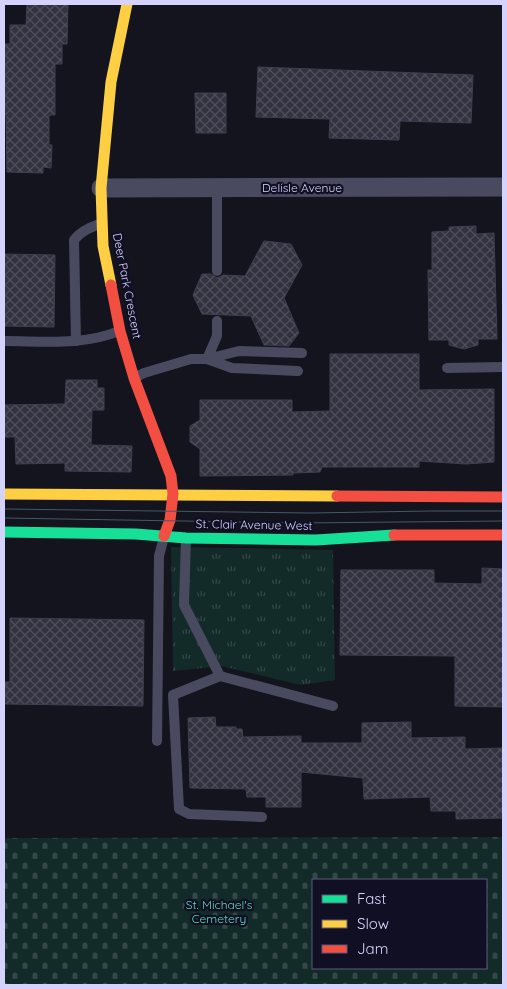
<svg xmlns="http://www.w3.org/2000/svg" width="507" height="989" font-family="Quicksand,sans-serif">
	<defs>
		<pattern id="grass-tufts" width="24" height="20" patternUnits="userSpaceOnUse" patternTransform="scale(1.25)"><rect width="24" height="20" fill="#122a28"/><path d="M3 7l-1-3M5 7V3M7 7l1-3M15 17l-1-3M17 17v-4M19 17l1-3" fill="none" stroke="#344848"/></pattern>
		<pattern id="cemetery-stones" width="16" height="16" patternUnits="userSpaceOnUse" patternTransform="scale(1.25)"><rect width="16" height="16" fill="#122a28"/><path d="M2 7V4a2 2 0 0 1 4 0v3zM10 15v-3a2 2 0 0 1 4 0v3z" fill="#344848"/></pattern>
		<pattern id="building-cross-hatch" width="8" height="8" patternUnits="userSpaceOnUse" patternTransform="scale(1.25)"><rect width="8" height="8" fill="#323240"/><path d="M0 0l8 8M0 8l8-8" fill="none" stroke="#4f4f5c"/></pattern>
	</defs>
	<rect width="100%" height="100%" fill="#14141e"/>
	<!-- grass -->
	<path fill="url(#grass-tufts)" d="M171,547l162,3 2,130 -34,5 -79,-19 -49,5z"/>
	<!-- cemetery -->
	<path fill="url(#cemetery-stones)" fill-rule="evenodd" d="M503,837v148h-499v-147zM313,880h173v88h-173z"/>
	<!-- building -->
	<g fill="url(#building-cross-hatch)" stroke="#403e52">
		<path d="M27,4h41l-1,40h-5v20h-7v51h-6v30h3l-1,23 -8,-1v6l-36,-1 -1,-57h-2v-71h6v-19h16z"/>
		<path d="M258,67l215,8 -2,48 -71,-2 -1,19 -70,-2 1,-19 -74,-2z"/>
		<path d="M195,93h31v40h-30z"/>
		<path d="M476,226v8l18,-1 3,106h-19v6l-14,4 -15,-4v-5h-20l-1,-70h4v-38l17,-1v-4z"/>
		<path d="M264,241l27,3 11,21 -18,33 15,35 -10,13 -25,-1 -13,-29 -49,-2 -9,-19 9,-21h9l6,4 6,-3 22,1z"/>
		<path d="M4,254l51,1 -1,72 -50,-1z"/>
		<path d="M330,354h89v36l75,-1v73l-28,2 -47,-3v6h-97l-2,5 -27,1v2l-93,1v-27l-10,-7v-16l10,-6v-20h92v12l38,-1z"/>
		<path d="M66,380h31v8h7v22h-12l-1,35 41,1 -1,26 -66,-1v-8l-49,1 -1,-27h-11v-32l61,-1z"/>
		<path d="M482,568l21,1v138l-48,-1v-50l-115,-1 1,-85h93v13l48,1z"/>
		<path d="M10,618l134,2 -1,86 -139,-2v-22h6z"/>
		<path d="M215,717l1,10h20v2h6l1,8 58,-1v7h61v-20l49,-1v16l54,-1v12l38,-1v70l-47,1v-8h-25l-1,-14 -66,2 -1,-21 -62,-6v35h-35v-10h-19l-1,-8 -56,-1 -2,-70z"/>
	</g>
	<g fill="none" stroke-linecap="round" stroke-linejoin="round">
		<!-- lane -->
		<g stroke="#494a5f" stroke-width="10">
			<path d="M217,271v-83"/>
			<path d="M217,321v15l-10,23 32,-8 63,2"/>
			<path d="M4,341c38,0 79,5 115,-10"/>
			<path d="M76,341l-2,-101c7,-9 17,-13 28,-17"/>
			<path d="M447,368l56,-1"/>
			<path d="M134,378l10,-5 47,-14h16l25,9 66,3"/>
			<path d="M186,538l-2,67 36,71"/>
			<path d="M157,741l2,-185 5,-19"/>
			<path d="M262,817l-73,-3 -10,-5 -6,-114 47,-19 113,30"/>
		</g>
		<!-- street -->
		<path stroke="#494a5f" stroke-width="19" d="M101,188l402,-1"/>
		<!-- fast -->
		<path stroke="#16e098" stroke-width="11" d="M4,532l132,2 50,4 130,2 78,-5"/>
		<!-- slow -->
		<g stroke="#ffcf43" stroke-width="11">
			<path d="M111,285l-8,-39 -2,-58 10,-106 16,-78"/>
			<path d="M4,494l333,2"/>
		</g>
		<!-- jam -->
		<g stroke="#f24e42" stroke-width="11">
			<path d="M111,285l9,46 14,47 37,98 2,18 -3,26 -6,16"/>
			<path d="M337,496l166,1"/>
			<path d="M394,535h109"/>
		</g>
		<!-- tram -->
		<g stroke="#425a66" stroke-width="1">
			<path d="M4,509l306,4 120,-2h73"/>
			<path d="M4,518l295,5 204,-2"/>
		</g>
	</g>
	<g text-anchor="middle" stroke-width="4.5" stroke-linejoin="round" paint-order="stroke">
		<!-- street labels -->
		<g font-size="12" fill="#d5d3fd" stroke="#110f23">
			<text x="302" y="192">Delisle Avenue</text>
			<text transform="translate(127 286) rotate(79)" y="4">Deer Park Crescent</text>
			<text transform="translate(254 525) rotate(1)" y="4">St. Clair Avenue West</text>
		</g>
		<!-- park labels -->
		<g font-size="12" fill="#62dab3" stroke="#110f23">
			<text x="219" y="909">St. Michael's<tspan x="219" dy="14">Cemetery</tspan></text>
		</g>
	</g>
	<!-- border -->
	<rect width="507" height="989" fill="none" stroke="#d5d3fd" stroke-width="10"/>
	<!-- legend -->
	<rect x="312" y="879" width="175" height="90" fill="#110f23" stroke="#5f5d7a"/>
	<rect x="322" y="895" width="25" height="8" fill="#16e098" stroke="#5f5d7a"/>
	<text x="357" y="904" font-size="15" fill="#d5d3fd">Fast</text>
	<rect x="322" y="920" width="25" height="8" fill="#ffcf43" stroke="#5f5d7a"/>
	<text x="357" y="929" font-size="15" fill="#d5d3fd">Slow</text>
	<rect x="322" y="945" width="25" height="8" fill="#f24e42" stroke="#5f5d7a"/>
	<text x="357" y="954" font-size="15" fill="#d5d3fd">Jam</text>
</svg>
